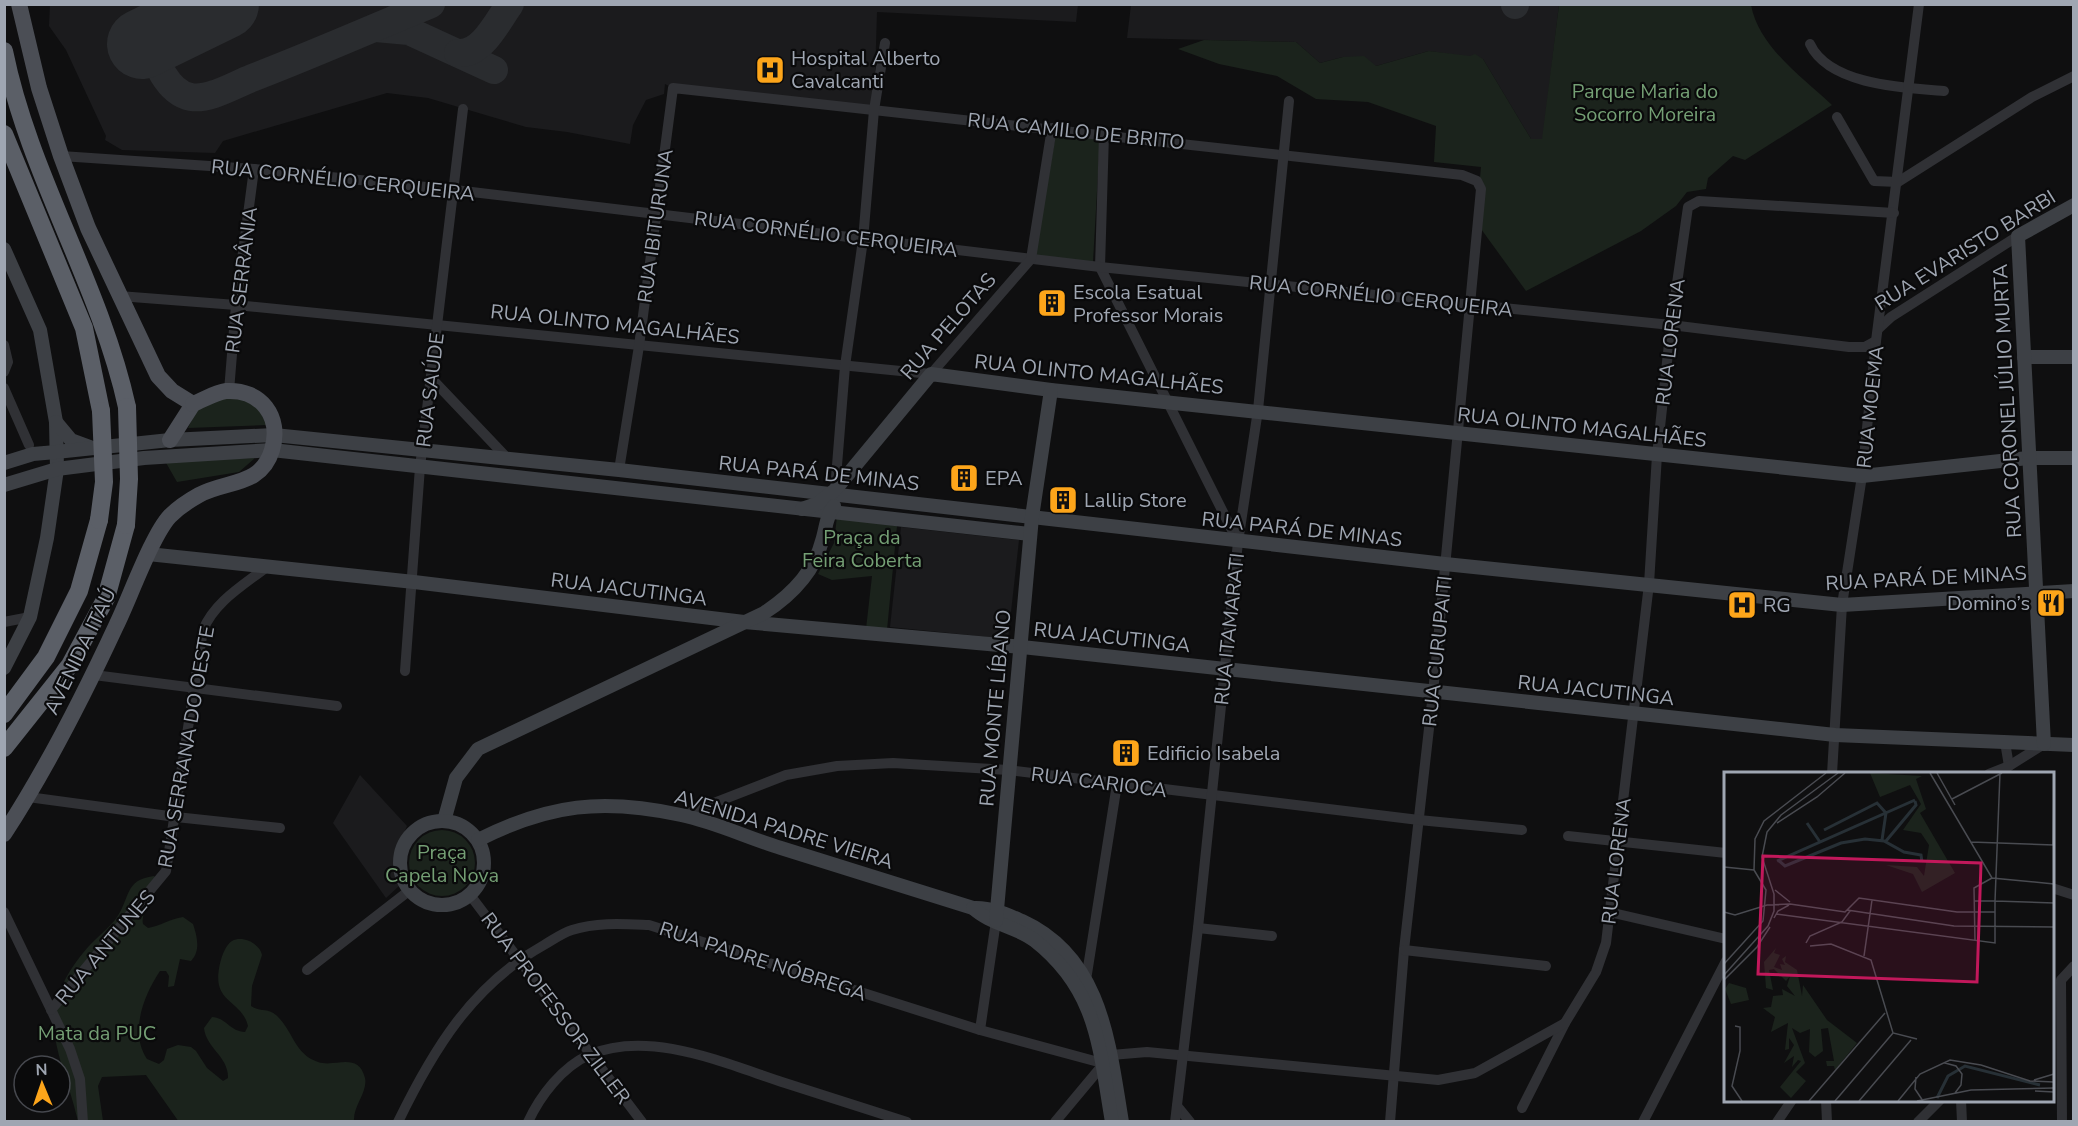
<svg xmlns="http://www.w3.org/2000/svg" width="2078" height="1126" font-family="'Nunito Sans',sans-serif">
	<rect width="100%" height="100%" fill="#0f0f10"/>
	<!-- built -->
	<g fill="#1b1b1d">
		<path d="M50,4l1028,1 -2,17 -199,-10 -3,98 -201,-22 -8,-4 -1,10 -18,6 -13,25 -3,19 -63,-12 -41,-5 -98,-29 -41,-5 -164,48 -8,12 -93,-3 -17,-10 1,-4 -40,-86 -17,-24z"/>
		<path d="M1131,5h428l-16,134h-12l-48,-80 -54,-8 -53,15 -33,-9 -23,6 -24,-21 -169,-4z"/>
		<path d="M901,527l118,13 -11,99 -118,-12z"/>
		<path d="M360,775l47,51 -9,21 -3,17 4,22 -13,12 -53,-75z"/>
	</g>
	<!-- green -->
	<g fill="#1b231c">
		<path d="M1559,5h192c8,42 51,72 81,100l-87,55 -12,-4 -25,22 -2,11 -19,3 -11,14 -35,25 -115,60 -50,-69 5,-55 -47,-5 2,-36 -68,-24 -52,-3 -39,-23 -58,-12 -41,-15 26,-9 92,2 24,21 23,-6 21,-1 12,10 53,-15 41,5 5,-2 8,5 48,80h11z"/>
		<path d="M1056,133l44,5 -7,124 -58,-6z"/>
		<path d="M230,393l27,13 10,19 -79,3 10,-21z"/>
		<path d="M255,458l-16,14 -62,10 -12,-21z"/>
		<path d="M837,516l60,10 -10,104 -21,-1 6,-53 -40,4 -14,-6 16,-31z"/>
		<circle cx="442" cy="863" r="33"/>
		<path d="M154,876l5,5c-3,14 -19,30 -16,43l5,4c12,-2 22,-9 35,-11l10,7c4,12 8,27 -2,37l-11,-2 -6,27 -6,1 1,-11 -3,-5h-6c-16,24 -31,61 -13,88l12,5 5,-4 3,-11 11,-4 13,2 5,4 11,17 16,13 5,-3c1,-21 -22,-30 -24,-50l8,-11c13,0 19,15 33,15l3,-6c-5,-21 -25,-23 -29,-41 -3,-11 3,-38 13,-44 11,-6 28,3 30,14l-10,31 -1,20c8,6 17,2 25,9 17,15 18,39 42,47 17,6 40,-11 47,16 3,14 -12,28 -11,43l-175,1 -33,-47 -44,2 -4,9 5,35h-25c-16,-68 -47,-104 5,-168 9,-12 22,-21 32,-33 16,-21 8,-40 39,-44z"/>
	</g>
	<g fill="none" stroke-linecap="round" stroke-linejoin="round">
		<!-- taxiway -->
		<g stroke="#2a2c2f" stroke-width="28">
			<path d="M1515,5v-1"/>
			<path d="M376,28l33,3 85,39"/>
			<path d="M151,39c2,21 17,54 40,58 19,3 43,-12 61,-19 60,-23 119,-49 179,-74"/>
			<path d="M458,53c24,2 39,-31 52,-49"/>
		</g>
		<!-- runway -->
		<path stroke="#2a2c2f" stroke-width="70" d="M142,44l82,-40"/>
		<!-- street -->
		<g stroke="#303135" stroke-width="10">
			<path d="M1810,44c19,41 94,44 134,47"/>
			<path d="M1837,117l37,64 24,1 134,-85 42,-21"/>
			<path d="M1104,134l-4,133 138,275"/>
			<path d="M61,156l193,13 201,21 645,77 571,58 178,22h16l11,-6"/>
			<path d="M119,296l117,9 695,69 100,-115 21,-131"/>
			<path d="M1878,329l13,-12 127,-81"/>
			<path d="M4,345l4,17 -4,10"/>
			<path d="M432,379l76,80"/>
			<path d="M4,388l25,57"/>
			<path d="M229,391l7,-86 18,-136"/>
			<path d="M619,470l20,-124 34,-258 789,87 15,6 4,8 -48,504 -29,257 -14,172"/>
			<path d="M835,490l10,-124 18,-126 11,-130 11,-67"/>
			<path d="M4,622l26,-5"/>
			<path d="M405,671l15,-204 43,-358"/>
			<path d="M94,675l243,31"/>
			<path d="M2005,742l4,24"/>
			<path d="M1832,774l10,-169 20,-129 14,-135 43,-337"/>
			<path d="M1989,774l20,-8 35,-22"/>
			<path d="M28,797l148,20 104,11"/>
			<path d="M683,815l103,-40 51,-9 56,-3 115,7 411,50 103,10"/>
			<path d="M1568,836l158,17"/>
			<path d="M2052,888l22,7"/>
			<path d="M470,895l172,227"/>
			<path d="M4,912l66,137 10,30 3,43"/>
			<path d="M1609,912l117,27"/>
			<path d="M1198,928l74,8"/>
			<path d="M1404,950l142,16"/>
			<path d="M307,970l103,-80"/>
			<path d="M1086,980l31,-196"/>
			<path d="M51,1010l115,-139 37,-241c12,-29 41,-45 65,-64"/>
			<path d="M980,1030l16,-109"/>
			<path d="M1826,1100l1,22"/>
			<path d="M1961,1100l1,22"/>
			<path d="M1177,1106l13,16"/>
			<path d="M1522,1108l43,-85"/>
			<path d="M398,1122c35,-72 74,-137 146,-177 9,-5 18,-12 28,-15 25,-8 52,-6 77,-5l331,105 122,33"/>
			<path d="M528,1122c12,-26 34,-55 61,-67 61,-26 137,9 196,28 40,13 81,26 122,39"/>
			<path d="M1055,1122l56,-67 36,-3 291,28 37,-7 90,-50 31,-51 10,-29 43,-359 8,-129 14,-130 17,-118 11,-6 195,12"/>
			<path d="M1175,1122l23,-194 40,-386 20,-132 31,-309"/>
			<path d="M1643,1122l83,-161"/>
			<path d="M1777,1122l15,-22"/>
			<path d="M1918,1122l22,-22"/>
			<path d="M2062,1122l-1,-142 13,-14"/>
		</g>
		<!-- secondary -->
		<g stroke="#3d4045" stroke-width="14">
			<path d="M4,249l36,81 16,92 1,47 -10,69 -17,79 -26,51"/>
			<path d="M2024,357h50"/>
			<path d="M56,422l15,18 19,7"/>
			<path d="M4,463l29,-9 23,-2 114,-12 104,-5 345,35 826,94 397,41 232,-14"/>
			<path d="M4,485l53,-16 87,-11 128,-8 758,84"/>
			<path d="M802,509l15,-5 18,-14 96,-116 120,16 811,86 166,-18h46"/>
			<path d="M148,554l266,28 330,40 278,25 813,88 239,10"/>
			<path d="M2044,744l-26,-508 56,-31"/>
			<path d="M444,821l12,-43 22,-29 286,-136c26,-17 50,-40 58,-72 4,-12 4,-25 12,-35"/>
			<circle cx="442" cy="863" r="42"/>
			<path d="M478,840c71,-36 125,-42 203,-25 34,7 67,23 100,33 64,20 128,40 192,60 18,-1 33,6 49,13 81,37 87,124 100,201"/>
			<path d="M973,908c17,16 42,18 61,32 64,50 65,107 78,182"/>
			<path d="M996,921l36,-404 19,-127"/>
		</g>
		<!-- primary -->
		<g stroke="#4b4e55" stroke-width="16">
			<path d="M19,4l20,84 22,68 27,72 70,148 14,15 21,13"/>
			<path d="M170,440l23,-36"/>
			<path d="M4,834c43,-66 79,-137 112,-208 13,-26 36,-91 54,-110 7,-7 20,-16 29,-21 27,-15 62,-8 73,-45 10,-33 -11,-61 -46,-59 -10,1 -23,9 -33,13"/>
		</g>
		<!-- highway -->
		<g stroke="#5b5f67" stroke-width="18">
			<path d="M4,51c25,124 96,233 123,356"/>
			<path d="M4,134l80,194 17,83"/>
			<path d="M4,714l42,-57 33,-66 20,-71"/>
			<path d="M4,748l66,-83 36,-67 20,-73"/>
		</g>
		<!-- highway-bridge -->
		<g stroke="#5b5f67" stroke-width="18">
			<path d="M99,520l5,-38 -3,-71"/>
			<path d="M126,525l3,-46 -2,-72"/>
		</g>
	</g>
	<!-- icons -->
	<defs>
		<g id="hospital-square" transform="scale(1.5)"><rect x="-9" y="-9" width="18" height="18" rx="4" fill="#fda51a" stroke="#0a0a0b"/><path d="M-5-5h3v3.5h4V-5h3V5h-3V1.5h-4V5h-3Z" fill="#111"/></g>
		<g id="building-square" transform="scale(1.5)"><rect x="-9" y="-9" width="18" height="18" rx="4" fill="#fda51a" stroke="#0a0a0b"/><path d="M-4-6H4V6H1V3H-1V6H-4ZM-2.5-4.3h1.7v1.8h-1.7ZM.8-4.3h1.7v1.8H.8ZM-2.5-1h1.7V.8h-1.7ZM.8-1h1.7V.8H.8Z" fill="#111"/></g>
		<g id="restaurant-square" transform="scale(1.5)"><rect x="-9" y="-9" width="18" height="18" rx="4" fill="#fda51a" stroke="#0a0a0b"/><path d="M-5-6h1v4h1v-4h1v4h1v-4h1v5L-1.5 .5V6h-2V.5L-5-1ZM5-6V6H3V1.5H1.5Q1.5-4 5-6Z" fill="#111"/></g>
	</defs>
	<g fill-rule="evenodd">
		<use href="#hospital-square" x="770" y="70"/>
		<use href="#building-square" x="1052" y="303"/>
		<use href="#building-square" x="964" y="478"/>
		<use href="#building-square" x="1063" y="500"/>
		<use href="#restaurant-square" x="2051" y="603"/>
		<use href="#hospital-square" x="1742" y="605"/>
		<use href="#building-square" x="1126" y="753"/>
	</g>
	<g text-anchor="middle" stroke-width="4.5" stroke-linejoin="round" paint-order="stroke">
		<!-- poi labels -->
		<g font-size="20" fill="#9fa6b2" stroke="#0a0a0b" text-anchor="start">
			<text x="791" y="65">Hospital Alberto<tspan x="791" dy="23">Cavalcanti</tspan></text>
			<text x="1073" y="299">Escola Esatual<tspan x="1073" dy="23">Professor Morais</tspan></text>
			<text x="985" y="485">EPA</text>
			<text x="1084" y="507">Lallip Store</text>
			<text x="2030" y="610" text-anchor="end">Domino’s</text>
			<text x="1763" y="612">RG</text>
			<text x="1147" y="760">Edificio Isabela</text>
		</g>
		<!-- park labels -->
		<g font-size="20" fill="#749f74" stroke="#0a0a0b">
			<text x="1645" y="98">Parque Maria do<tspan x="1645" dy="23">Socorro Moreira</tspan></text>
			<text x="862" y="544">Praça da<tspan x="862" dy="23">Feira Coberta</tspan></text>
			<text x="442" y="859">Praça<tspan x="442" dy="23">Capela Nova</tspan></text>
			<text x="97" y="1040">Mata da PUC</text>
		</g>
		<!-- street labels -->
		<g font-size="20" fill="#9fa6b2" stroke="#0a0a0b">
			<text transform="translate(1076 131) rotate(6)" y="7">RUA CAMILO DE BRITO</text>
			<text transform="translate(343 180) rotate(6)" y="7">RUA CORNÉLIO CERQUEIRA</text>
			<text transform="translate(655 226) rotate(-82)" y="7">RUA IBITURUNA</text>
			<text transform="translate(826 234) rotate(7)" y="7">RUA CORNÉLIO CERQUEIRA</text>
			<text transform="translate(1965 250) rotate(-32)" y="7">RUA EVARISTO BARBI</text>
			<text transform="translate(241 280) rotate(-83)" y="7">RUA SERRÂNIA</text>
			<text transform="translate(1381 296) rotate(6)" y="7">RUA CORNÉLIO CERQUEIRA</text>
			<text transform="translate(615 324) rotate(6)" y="7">RUA OLINTO MAGALHÃES</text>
			<text transform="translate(948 326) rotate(-49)" y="7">RUA PELOTAS</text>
			<text transform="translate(1670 342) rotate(-83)" y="7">RUA LORENA</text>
			<text transform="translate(1099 374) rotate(6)" y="7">RUA OLINTO MAGALHÃES</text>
			<text transform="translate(430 390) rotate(-83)" y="7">RUA SAÚDE</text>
			<text transform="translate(2007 401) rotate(-93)" y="7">RUA CORONEL JÚLIO MURTA</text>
			<text transform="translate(1870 407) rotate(-84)" y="7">RUA MOEMA</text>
			<text transform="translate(1582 427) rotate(6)" y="7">RUA OLINTO MAGALHÃES</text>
			<text transform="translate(819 473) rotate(6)" y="7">RUA PARÁ DE MINAS</text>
			<text transform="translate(1302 529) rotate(6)" y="7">RUA PARÁ DE MINAS</text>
			<text transform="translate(1926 578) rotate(-3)" y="7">RUA PARÁ DE MINAS</text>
			<text transform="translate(629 589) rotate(7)" y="7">RUA JACUTINGA</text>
			<text transform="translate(1229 629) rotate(-84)" y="7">RUA ITAMARATI</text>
			<text transform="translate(1112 637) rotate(6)" y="7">RUA JACUTINGA</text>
			<text transform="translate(80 651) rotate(-64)" y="7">AVENIDA ITAÚ</text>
			<text transform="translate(1437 651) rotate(-84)" y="7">RUA CURUPAITI</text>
			<text transform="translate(1596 690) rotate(6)" y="7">RUA JACUTINGA</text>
			<text transform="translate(995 708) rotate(-85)" y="7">RUA MONTE LÍBANO</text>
			<text transform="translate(186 747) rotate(-80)" y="7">RUA SERRANA DO OESTE</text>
			<text transform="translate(1099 782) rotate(7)" y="7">RUA CARIOCA</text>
			<text transform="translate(784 829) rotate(17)" y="7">AVENIDA PADRE VIEIRA</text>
			<text transform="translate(1616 861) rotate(-83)" y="7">RUA LORENA</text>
			<text transform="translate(105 947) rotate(-50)" y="7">RUA ANTUNES</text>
			<text transform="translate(763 961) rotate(18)" y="7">RUA PADRE NÓBREGA</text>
			<text transform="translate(556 1008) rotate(53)" y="7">RUA PROFESSOR ZILLER</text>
		</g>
	</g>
	<!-- overview -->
	<g transform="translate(1724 772)">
		<rect width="330" height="330" fill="#0f0f10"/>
		<path d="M146,1l52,3 -6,3 10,30 -6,4 35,60 -33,19 -9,-18 -27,-9 31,2 7,9 5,-31 -8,-12 -18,-3 18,-26 -11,-19 -30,12zM52,176l-2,5 6,2 -6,12 8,3 -2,-6 5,1 -3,-6 4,-3 -1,6 12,8 5,26 1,-11 24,35 30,23 -22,27 -1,-4h-7l-1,-5h8l-6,-33 -7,1 2,22 -8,6 -6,-5 1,-23 -10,4 -8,-5 13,35 -9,9 10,9 -15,17 -11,-11 21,-26 -3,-1 -6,7 2,-11 -10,7 10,-18 -5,-7v11l-4,1 3,-27 -17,9 4,-15 -12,-9 8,-1 2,-11 10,-1 -1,-6 13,7 -8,-10 3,-10 -4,5 -12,-12 -5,1 4,20 -7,-2 -2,-26zM5,211l17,5 3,12 -18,4 -6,-15z" fill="#1b231c"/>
		<path fill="none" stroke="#273036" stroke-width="3" d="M83,51l13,19M100,58l53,-27 9,10 -4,27M162,69l30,-36 -1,-4M54,88l7,6 56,-23 24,-4 19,2 20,11 17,3 1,7M53,89l138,-61M213,326l11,-22 17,-10 75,19"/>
		<path fill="none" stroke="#494b51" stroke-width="1.5" d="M206,1l62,105 62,6M213,1l18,32M228,27l50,-26M53,51l40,-26 28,-24M247,70l83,3M329,73l1,-59M0,95l30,3M30,98l1,-31 9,-18 62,-48M51,118l15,12M250,129h21l5,-128M123,138l107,16 100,1M0,140l11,3 32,-10 23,-1 55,8 14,-14 98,14h38v-11l59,2M52,142l219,29v-31M50,146l4,-7 11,-6M251,169l-1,-53 18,-10M82,171l4,-7 32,-14 8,-11M86,174l21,-2 40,16 22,73 24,6M140,184l8,-56M0,192l39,-43 3,-31 -12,-20M0,203l44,-49 6,-15v-17l-12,-37 5,-25 14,-17 57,-42M0,208l33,-33 13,-20M11,254l5,1v24l-8,35 10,15M221,291l11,3 6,8 -1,11 -6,8M192,305l-1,12 8,12M310,308l20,-6M311,319l19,1M85,329l76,-88M111,329l58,-68M135,329l52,-61M174,329l22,-27 30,-14 31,5 49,16 24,1M193,329l54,-11 83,-2"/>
		<path fill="#c2185b" fill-opacity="0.15" stroke="#c2185b" stroke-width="3" d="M39,84l218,7 -4,119 -219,-8z"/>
		<rect width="330" height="330" fill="none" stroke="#9fa6b2" stroke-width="3"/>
	</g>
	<!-- border -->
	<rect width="2078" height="1126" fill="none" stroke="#9fa6b2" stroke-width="12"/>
	<!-- north arrow -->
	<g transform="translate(42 1084) rotate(358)"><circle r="28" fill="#0a0a0b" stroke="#46484e" stroke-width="1.5"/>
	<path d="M0-4.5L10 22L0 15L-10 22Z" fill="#fda51a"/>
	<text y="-9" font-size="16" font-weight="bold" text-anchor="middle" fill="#9fa6b2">N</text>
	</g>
</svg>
